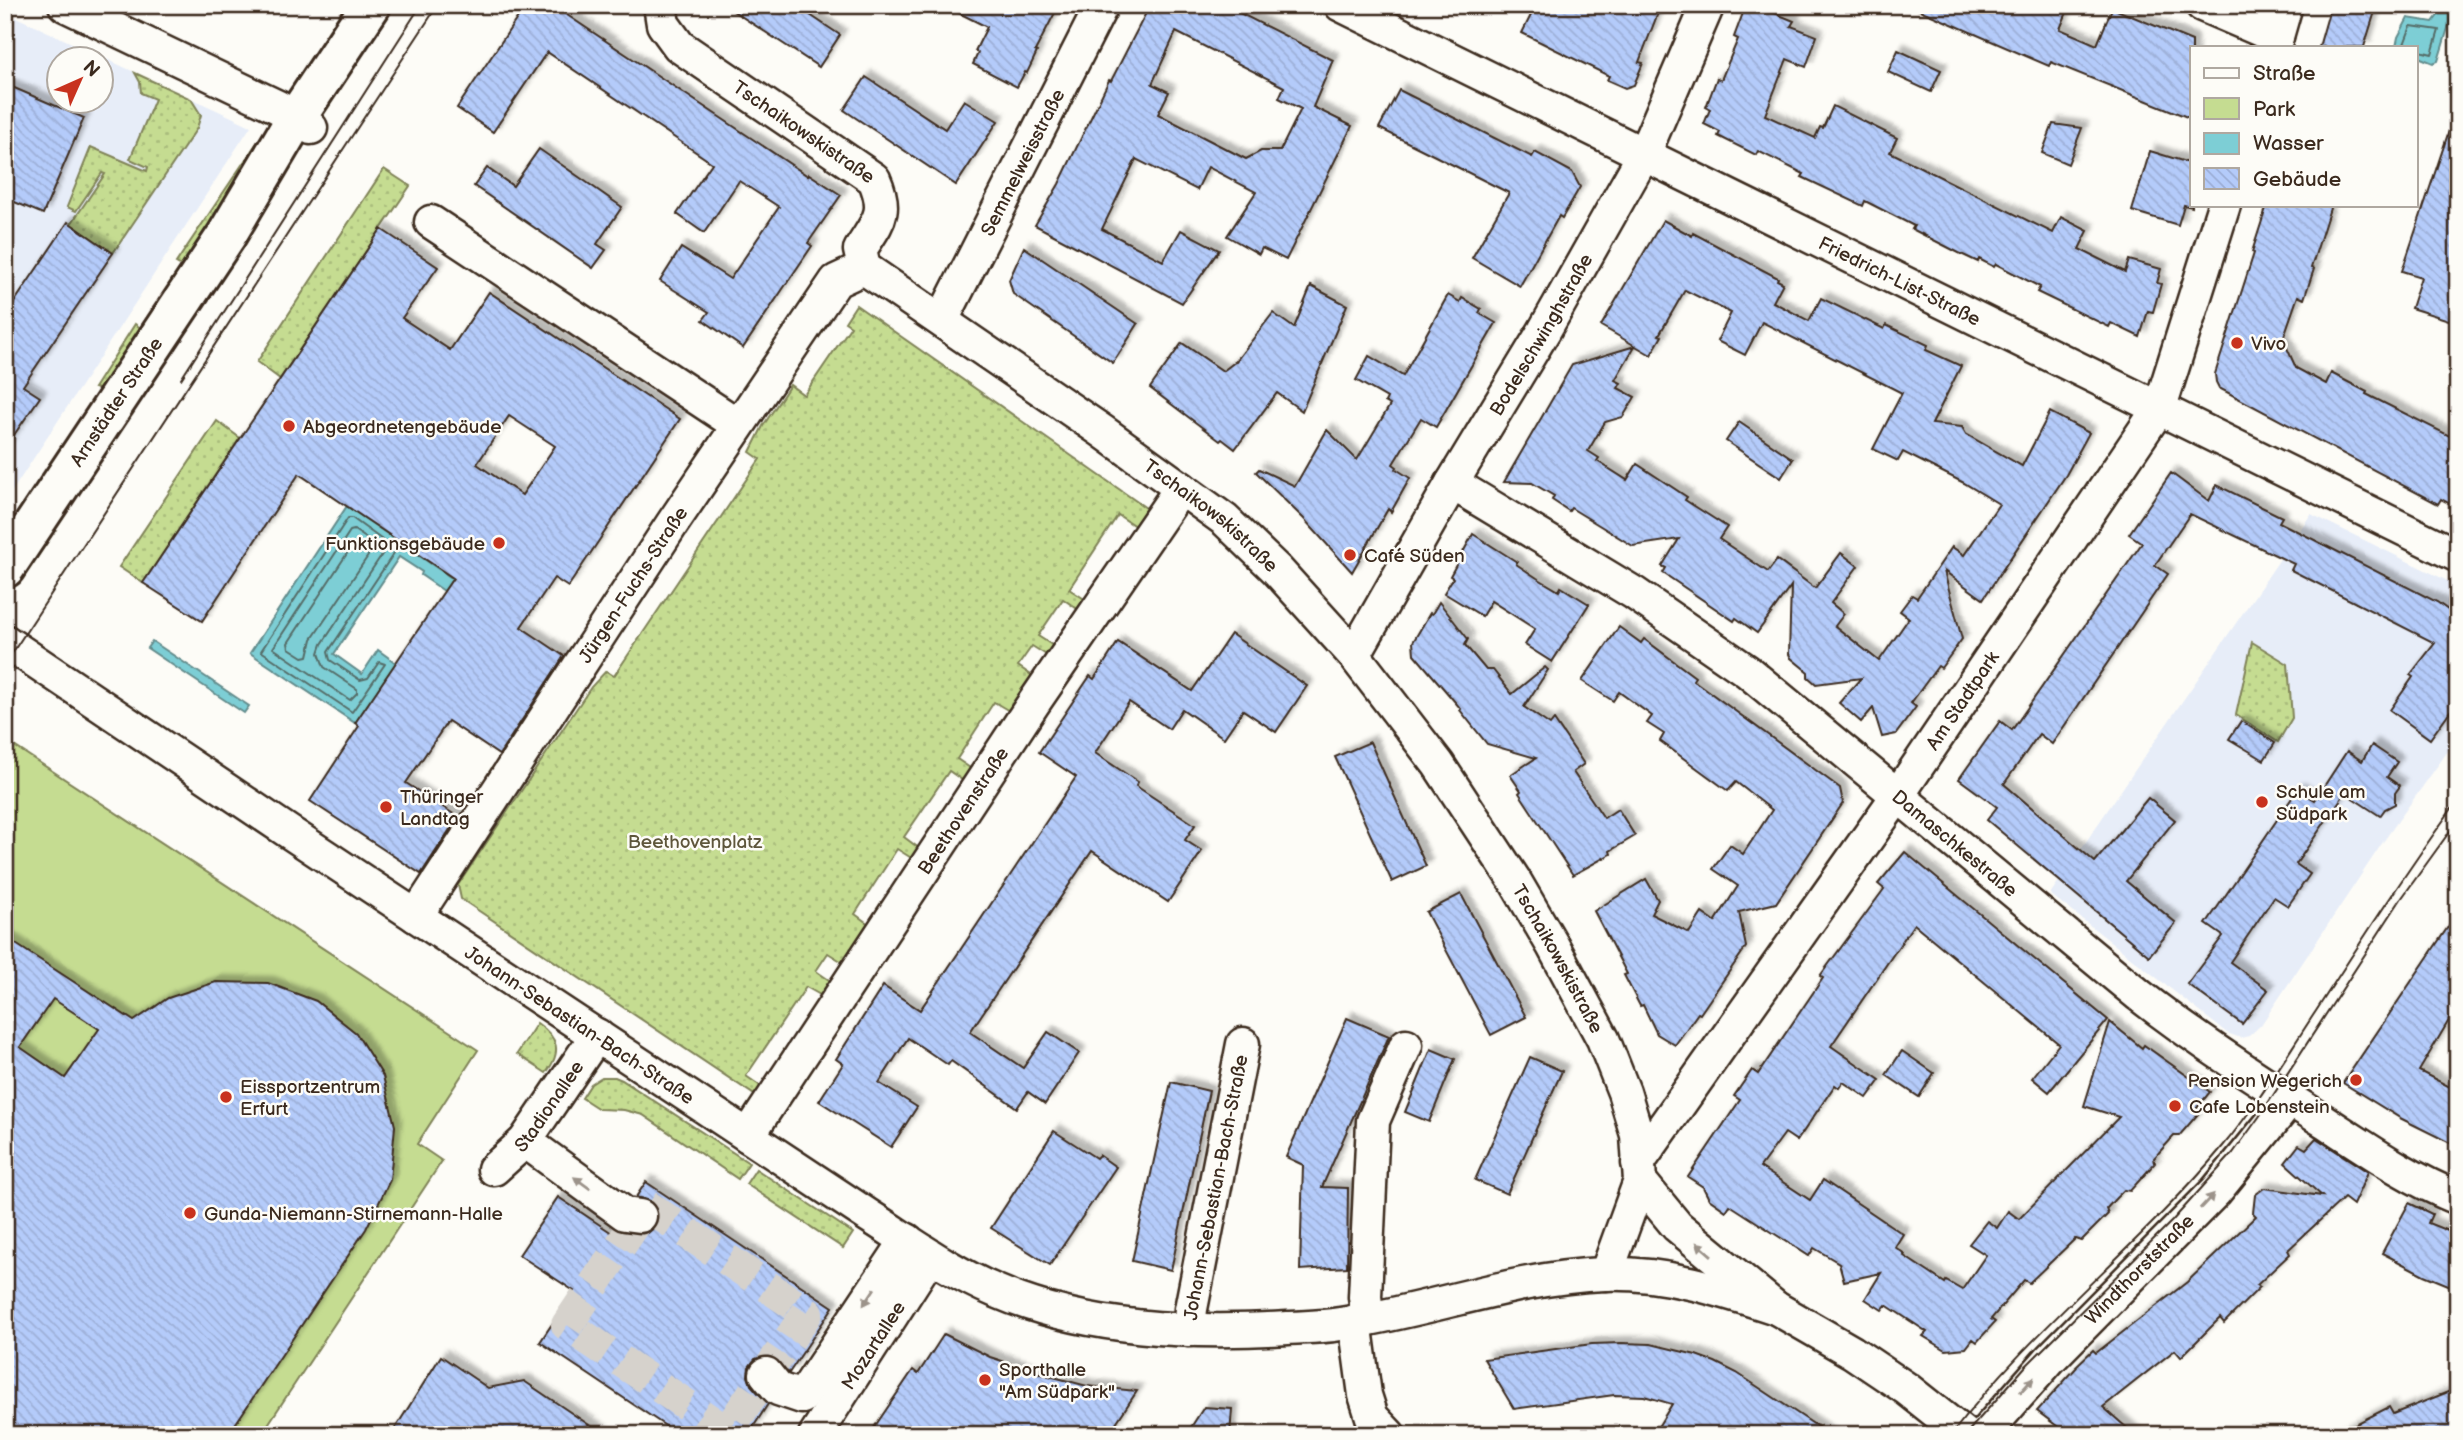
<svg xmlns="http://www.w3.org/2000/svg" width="2463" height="1440" font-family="'Balsamiq Sans',sans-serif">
	<defs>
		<pattern id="green-dots" width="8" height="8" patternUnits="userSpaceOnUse" patternTransform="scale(1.75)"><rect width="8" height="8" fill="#c5dc91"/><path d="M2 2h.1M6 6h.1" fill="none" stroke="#aabd7d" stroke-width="1.8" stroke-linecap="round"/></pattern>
		<pattern id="building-back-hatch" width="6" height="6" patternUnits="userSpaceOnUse" patternTransform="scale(1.75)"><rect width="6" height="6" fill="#b4cbfa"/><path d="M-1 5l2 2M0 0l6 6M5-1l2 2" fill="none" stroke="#9caed6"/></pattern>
		<filter id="shadow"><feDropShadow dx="6" dy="-6" stdDeviation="2" flood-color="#0004"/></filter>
	</defs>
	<rect width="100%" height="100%" fill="#fdfcf7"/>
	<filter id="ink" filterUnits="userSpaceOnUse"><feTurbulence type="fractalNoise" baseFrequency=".0143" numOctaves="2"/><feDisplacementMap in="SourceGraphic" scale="14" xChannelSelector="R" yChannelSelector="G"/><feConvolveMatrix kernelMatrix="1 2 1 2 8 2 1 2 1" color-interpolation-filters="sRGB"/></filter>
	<g filter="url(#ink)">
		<!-- built -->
		<g fill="#e7edf8" fill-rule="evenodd">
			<path d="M5,12l246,114 -246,376zM60,60h42v42h-42z"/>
			<path d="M2311,514l147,72v151l-75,105 -122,183 -12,11 -8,2 -14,-5 -177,-139z"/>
		</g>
		<!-- green -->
		<g fill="url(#green-dots)" stroke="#808358" stroke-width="2">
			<path d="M135,73l56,26 10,16 -4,13 -84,125 -42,-29 34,-50 -3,-1 -26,38 -9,-4 24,-60 56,24 1,-4 -18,-8 25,-60 -14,-6 -1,-11z"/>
			<path d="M268,130l3,4 -88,133 -7,-4 80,-119z"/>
			<path d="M384,169l26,17 -130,193 -23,-17z"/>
			<path d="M856,305l290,203 -11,18 -17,-11 -49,74 17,11 -7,10 -16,-11 -25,37 17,11 -7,9 -16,-10 -14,20 16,11 -23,35 -17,-10 -37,57 16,11 -8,12 -16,-11 -45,66 16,12 -7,10 -16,-10 -42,65 15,11 -26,38 -16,-10 -12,18 16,11 -10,14 -16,-9 -60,89 16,11 -6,9 -295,-197 -3,-14 133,-198 15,-16 8,5 146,-217 -10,-7 13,-26 27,-41 14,10 47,-69 -6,-4z"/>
			<path d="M135,324l7,5 -40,61 -8,-2z"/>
			<path d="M217,421l23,17 -97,145 -24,-16z"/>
			<path d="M2252,642l36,22 4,54 -14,24 -42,-27z"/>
			<path d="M537,1023c22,15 25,29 9,50l-29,-19z"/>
			<path d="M602,1077h13l7,3 127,83 -11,16 -95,-64 -19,-5 -25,-1 -17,-11 9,-14z"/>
			<path d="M756,1169l97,64 -10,15 -97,-64z"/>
		</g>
		<!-- pitch -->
		<path fill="#c5dc91" stroke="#808358" stroke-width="2" d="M5,740l473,310 -61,94 25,17 -181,274h-256z"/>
		<!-- water -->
		<g fill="#7dced5" stroke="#638c8c" stroke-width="2">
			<path d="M2446,5h9l-17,56 -5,2 -17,-7v-9h-20l2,-10 10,-19 25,4z"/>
			<path d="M347,506l106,73 -9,12 -23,-16 1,-3 -23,-15 -65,97 28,20 16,-24 18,13 -41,60 -105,-70z"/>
			<path d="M152,641l97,65 -5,7 -97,-65z"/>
		</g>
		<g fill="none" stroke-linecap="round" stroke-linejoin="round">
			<!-- shore -->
			<g stroke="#556c67" stroke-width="2">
				<path d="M2403,47l8,-21 28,4 -7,24 -16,-4"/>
				<path d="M348,518h4l44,32 -68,102 2,8 30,20 8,-2 11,-16 6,2 -33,48 -91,-61z"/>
				<path d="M354,530l28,19 1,4 -61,91 -3,9 5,14 33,22v4l-7,7 -77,-52 77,-117z"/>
				<path d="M357,545l11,7v4l-56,83 -4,17 -5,1 -14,-9 -1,-5 64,-97z"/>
			</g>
		</g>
		<!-- building -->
		<g fill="url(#building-back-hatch)" stroke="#3b2a1e" stroke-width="2" fill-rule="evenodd" filter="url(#shadow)">
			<path d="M526,5h26l256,171 1,-2 32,21 -33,48 4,3 -69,102 -40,-28 6,-8 -49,-31 21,-33 49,31 49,-72 -40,-26 -35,52 -27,-19 35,-51 -165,-111 -54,80 -36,-24z"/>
			<path d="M724,5h71l45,30 -21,32z"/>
			<path d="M943,5h116l-24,46 2,1 -10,21 -2,-1 -8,15 -44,-23 5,-11 -3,-2 12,-24z"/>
			<path d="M1150,5h74l109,55 -20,47 39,19 -66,134 -24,-12 -3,6 -32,-18 29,-44 -48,-25 -11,23 -61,-31 -34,70 61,32 18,-31 38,20 -37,53 -147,-78 24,-41 50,-104 2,1zM1176,32l108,55 -5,11 22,11 -21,42h-19l-15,8 -88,-45 11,-22 -17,-8z"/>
			<path d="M1536,5h125l-22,57 4,1 -9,22 -9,3 -18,-8 2,-4 -87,-43z"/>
			<path d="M1746,5h9l39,16 -3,5 26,10 -11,31 -19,-8 -22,56 50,23 5,-11 3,1 10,-22 64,32 -7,14 163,81 8,-16 27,14 -9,18 46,23 4,-12 32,9 -4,14 4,1 -8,28 -5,-1 -8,26 -29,-14 -2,4 -72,-35 3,-5 -44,-23 -2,3 -15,-8 -1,3 -19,-9 -47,-24 2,-3 -49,-25 -2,5 -61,-29 2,-3 -46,-23 -2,4 -38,-19 2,-4 -16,-8 6,-15 -4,-2 11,-29 4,2 17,-41 -4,-2z"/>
			<path d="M1908,5h162l-10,24 37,16 15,-37 80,33v78l-141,-57 -2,4z"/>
			<path d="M2331,5h46l-13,42h-45z"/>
			<path d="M1898,50l43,20 -10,22 -43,-20z"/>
			<path d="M866,77l79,52 19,-29 34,21 -42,64 -112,-75z"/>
			<path d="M5,84l79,34 -41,96 -38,-16z"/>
			<path d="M1399,90l133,67 3,-5 37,20 8,15 -18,31 -3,-2 -39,70 -48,-28 37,-65 -130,-65z"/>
			<path d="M2454,116l4,1v206l-47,-15 10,-31 -19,-6z"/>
			<path d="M2053,124l29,4 -14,36 -26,-11z"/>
			<path d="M539,149l83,58 -25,37 9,6 -13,18 -119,-82 13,-18 26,18z"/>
			<path d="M2150,151l42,13v43l-8,-2 -6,20 -46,-14z"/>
			<path d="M2267,205h64l-20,63 3,1 -10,30 -6,-3 -15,43 13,29 30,16 5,-11 36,19 -1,2 92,46v68l-17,-9 -3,5 -219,-116 -3,-6 -1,-8 39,-121 -2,-1z"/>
			<path d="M1663,220l29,16 1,-3 85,45 -1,2 6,3 -10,19 36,19 12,-23 63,31 2,-4 42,20 -2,5 35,16 -29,58 30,3 4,7 56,32 28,-54 39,21 -23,42 -83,124 -39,-28 18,68 -21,29 -3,-2 -27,37 5,4 -20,27 -14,3 -9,-29 -12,14 -22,-19 22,-25 -45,6 -8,-7v-5l-17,-14 -2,-4 2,-68 -34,47 -21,-15 -2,3 -71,-48 3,-5 -4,-2 17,-27 -46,7 -62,-38 -2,3 -17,-11 2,-4 -22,-13 -28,-1 68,-117 63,-19 -20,34 6,3 -3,5 17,9 -12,20 -18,5 -17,29 11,7 -2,3 30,19 10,-16 50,33 -2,3 42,27 -8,12 49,33 9,-12 38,28 26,-35 17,13 -27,37 13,11 -9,12 44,35 30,-43 -9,-7 12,-16 5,3 35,-51 12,8 35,-51 -35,-21 -61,-31 -5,9 -25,-12 29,-56 -140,-71 -17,33 -28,-14 14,-28 -46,-23 -26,45 3,1 -11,19 -50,-29z"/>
			<path d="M68,222l45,31 -90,133 17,11 -35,51v-132z"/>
			<path d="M381,229l57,38 -36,51 48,32 39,-58 191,127 -112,168 -14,-9 -33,49 43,29 -65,99 -51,-34 -42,62 52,34 -37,57 -111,-73 49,-75 -4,-3 98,-145 -154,-104 -97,147 -59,-38zM509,416l46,30 -33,49 -45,-31z"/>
			<path d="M1024,247l114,77 -25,39 -100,-69 -4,-14z"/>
			<path d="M1311,286l36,19 -45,106 -25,-18 -42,56 -13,-10 -2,2 -70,-53 32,-45 41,28 13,-10 37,-48 21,15z"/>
			<path d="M1448,295l12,7 2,-4 19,11 -2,4 17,10 -60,104 -15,-9 -28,46 4,3 -1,2 14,9 -19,34 -3,-3 -36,63 -48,-53 -48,-47 3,-3 36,17 32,-56 30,30 33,-55 -5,-3 2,-4 -31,-18 13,-24 34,20z"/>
			<path d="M1739,422l54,37 -12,19 -55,-37z"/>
			<path d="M2171,473l38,28 8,-16 65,32 -3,5 158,80 18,13 3,-4v89l-28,39 -40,-29 23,-33 -3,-2 25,-32 -144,-73 3,-6 -104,-50 -35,51 13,9 -116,170 -13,-10 -35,50 91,78 53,-64 27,22 -49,61 50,42 -27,33 -162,-136 10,-13 -38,-28 41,-58 12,9 130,-187 -13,-9z"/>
			<path d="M1473,534l44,28 -1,2 21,14 22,13 2,-4 28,17 -37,58 -27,-17 10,-16 -44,-28 -9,15 -38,-23 9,-15 -3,-2z"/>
			<path d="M1439,602l29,37 -3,6 21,25h7l19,24 33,-27 3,3 -24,37 26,18 4,-5 30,44 -11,8 31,46 14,-9 17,27 -25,15 1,3 -38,21 -54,-82 2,-2 -11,-16 26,-17 -49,-14 -27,-34 1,-1 -47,-55 -1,-12 17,-29 2,1z"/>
			<path d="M1619,627l22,16 3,-4 51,38 -2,3 147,108 3,15 -67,100 -37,9 7,35 -46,67 -2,-1 -23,32 -18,-11 -14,-29 -3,1 -16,-31 3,-1 -33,-63 52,-32 12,21 -7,14 38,19 13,-20 13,9 23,-36 -25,-17 17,-24 13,9 29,-44 -36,-28 -8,9 -68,-50 4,-7 -17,-11 5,-7 -33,-24 -6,9 -31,-20z"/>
			<path d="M1231,634l76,52 -31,46 -33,-22 -19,28 -42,-29 -13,20 -40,-27 -34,51 43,29 -2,4 59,39 -10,15 17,11 -34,51 -76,-51 -122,181 53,36 25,-36 31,21 -34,51 -17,-12 -11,16 -66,-47 -3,4 -40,-27 -29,45 38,24 -26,40 -72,-46 24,-37 -7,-5 47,-73 37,24 156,-233 -37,-25 51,-76 4,3 24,-37 74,49z"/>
			<path d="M2241,721l34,22 -11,17 -35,-21z"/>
			<path d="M1370,742l56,124 -34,16 -57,-125z"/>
			<path d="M2372,745l25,17 -10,15 13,9 -5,7v11l-10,5 -5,7 -35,-23 -49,71 14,10 -22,32 -14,-9 -44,65 38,28 -26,34 -55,-40 36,-48 -17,-12 92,-135 17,11 32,-49 15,10z"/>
			<path d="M1905,852l203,168 -59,72 -17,-14 27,-34 -145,-120 -83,122 49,34 -13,18 -24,-16 -4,6 -4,-3 -38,56 -12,-8 -25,34 50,33 13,-20 80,54 -8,13 10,7 -1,2 41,27 1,-2 16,9 24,-35 -17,-11 18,-23 10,7 11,-17 11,8 100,-102 -35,-11 26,-84 32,26 2,-3 66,47 -14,17 2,5 -19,22h-5l-11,12 -9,10 1,5 -25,28 -6,-1 -8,8 -10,11 2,5 -27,27 -6,-2 -46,44 -5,-3 -33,39 4,3 -18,20 -4,-3 -7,9 -20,2 -23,-14 4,-4 -41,-27 -4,5 -17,-11 16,-26 -37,8 -5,-18 -25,-15 -5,8 -79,-51 -4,6 -17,-12 -6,-12 -15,-10 52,-77 -6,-4 18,-26 6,4 65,-96 -3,-2 64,-87 -6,-5z"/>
			<path d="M1461,894l65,123 -35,18 -65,-123z"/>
			<path d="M2458,912v93l-39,66 39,20v56l-58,-29 -57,-35z"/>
			<path d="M5,937l129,84 34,-23 48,-16 52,1 48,18 40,32 27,43 12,50 -5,54 -24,49 -138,206h-223zM53,999l46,30 -34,49 -45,-31z"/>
			<path d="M1347,1018l42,18 -67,151 26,1 -1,79 -47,3 3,-105 -17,-8z"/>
			<path d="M1431,1049l24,10 -26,63 -24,-10z"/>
			<path d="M1902,1051l32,22 -15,24 -33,-22z"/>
			<path d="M1530,1057l32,14 -55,123 -32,-14z"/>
			<path d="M1171,1082l38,9 -38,179 -39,-9z"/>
			<path d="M1054,1131l42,27 3,-3 17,12 -66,98 -59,-37z"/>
			<path d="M2316,1138l52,34 -15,33 -9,-7 -56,52 2,4 -33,31 3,2 -36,36 -4,-5 -39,39 -6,-7 -72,57 32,28h-66l-32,-24 40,-44 -1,-1 17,-16 3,3 91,-71 69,-66 -3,-3 2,-18 9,-7 58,8 -37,-33 14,-18 7,4z"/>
			<path d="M646,1182l187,125 -44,66 -17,-16 -9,-1 -8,3 -6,8 -1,9 3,9 17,19 -20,31h-69l-139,-93 34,-51 -55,-36 39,-58 54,36 3,-4 23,5 10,-1 7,-6 3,-9 -1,-10 -5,-6 -16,-5z"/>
			<path d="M2409,1203l23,11 -4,9 30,12v54l-34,-14 -42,-22z"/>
			<path d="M944,1334l46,23 52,17 45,12 50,5 -29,44h-239l44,-65 5,4z"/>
			<path d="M1622,1343l29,1 45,11 19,7 22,11 93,62h-177l19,-31 -28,-8 -30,-1 -100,14 -30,-50 108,-15z"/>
			<path d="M441,1356l47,32 36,-7 80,54h-213z"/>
			<path d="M2458,1388v47h-124l55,-28 4,7z"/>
			<path d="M1204,1407l28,2 -2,26h-44z"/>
		</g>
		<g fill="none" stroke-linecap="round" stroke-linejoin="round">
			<!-- minor-tunnel -->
			<path stroke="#d6d2cc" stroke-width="32" stroke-dasharray="32 16" stroke-linecap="butt" d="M647,1206l160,107 -80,119 -160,-107z"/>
			<!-- minor casing -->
			<g stroke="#3b2a1e" stroke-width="37">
				<g id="minor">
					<path d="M65,5l213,102 33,21"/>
					<path id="s1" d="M660,5l3,19 16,22 195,133c15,34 4,42 -14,71l4,18 238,163 123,89 52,50 77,85 84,109 77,117 38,65 50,93 21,53 13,43 3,46 -34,93"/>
					<path id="s2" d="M1341,5l1117,551"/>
					<path d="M2202,5l75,32"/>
					<path d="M2274,47l12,-42"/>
					<path d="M431,222l307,203"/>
					<path id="s3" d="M942,320l160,-315"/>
					<path id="s4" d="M1452,483l182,110 113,78 392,324c59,46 121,86 185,126 43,28 86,58 134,77"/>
					<path id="s5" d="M5,641l284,191 580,384c41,26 82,56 127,75 90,39 195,43 292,37 17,-1 35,-1 52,-4 89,-13 175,-47 265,-50 59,-2 116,16 171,34"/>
					<path id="s6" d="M1354,655l98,-172 92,-152 99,-175 65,-151"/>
					<path id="s7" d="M416,916l256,-392 164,-243 28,-13"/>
					<path id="s8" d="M748,1136l285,-432 148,-216"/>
					<path d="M525,1141l100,73 15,2"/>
					<path id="s9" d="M1638,1163l260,-368 262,-388 64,-202"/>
					<path id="s10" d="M494,1169l31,-28 72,-106"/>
					<path d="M1640,1181l37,45 99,82 76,44 55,37 58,46"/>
					<path d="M1368,1319l-3,-22 8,-176 33,-76"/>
					<path d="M1355,1321l10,74 7,22 17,18"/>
					<path id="s11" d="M1189,1330l2,-21 52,-265"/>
					<path d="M766,1374l12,15 24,8 105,-157"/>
					<path id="s12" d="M815,1435l115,-179"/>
					<path id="s13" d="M1983,1435l67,-76 166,-168 74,-91"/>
				</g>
			</g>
			<!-- major casing -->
			<g stroke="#3b2a1e" stroke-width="44">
				<g id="major">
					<path id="s14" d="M5,568l221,-332 70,-118 75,-113"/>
				</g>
			</g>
			<!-- minor -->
			<use href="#minor" stroke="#fdfcf7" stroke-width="32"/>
			<!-- major -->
			<use href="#major" stroke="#fdfcf7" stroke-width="38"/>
			<!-- tram -->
			<g stroke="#3b2a1e" stroke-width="2">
				<path d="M181,379l240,-374"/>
				<path d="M5,664l433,-659"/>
				<path d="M1951,1435c80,-106 187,-187 272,-289 35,-42 63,-90 93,-135 46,-71 92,-142 142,-211"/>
				<path d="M1965,1435l60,-68 147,-146 61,-68 26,-36 142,-218 57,-79"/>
			</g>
		</g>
		<!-- one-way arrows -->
		<defs><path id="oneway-solid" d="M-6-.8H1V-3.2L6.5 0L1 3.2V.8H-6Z" transform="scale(1.75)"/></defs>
		<g fill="#9c938a">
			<use href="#oneway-solid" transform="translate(582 1183) rotate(-144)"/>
			<use href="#oneway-solid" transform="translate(2207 1201) rotate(-47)"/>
			<use href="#oneway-solid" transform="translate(1704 1249) rotate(-139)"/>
			<use href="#oneway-solid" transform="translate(869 1297) rotate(124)"/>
			<use href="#oneway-solid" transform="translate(2027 1385) rotate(-48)"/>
		</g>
	</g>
	<!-- markers -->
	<g fill="#c8321e" stroke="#fdfcf7" stroke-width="2.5">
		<circle cx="2237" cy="343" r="7"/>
		<circle cx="289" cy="426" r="7"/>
		<circle cx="499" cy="543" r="7"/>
		<circle cx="1350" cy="555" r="7"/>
		<circle cx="2262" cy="802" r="7"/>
		<circle cx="386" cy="807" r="7"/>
		<circle cx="2356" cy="1080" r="7"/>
		<circle cx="226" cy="1097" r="7"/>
		<circle cx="2175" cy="1106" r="7"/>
		<circle cx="190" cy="1213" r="7"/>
		<circle cx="985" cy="1380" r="7"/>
	</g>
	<g text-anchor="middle" stroke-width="5" stroke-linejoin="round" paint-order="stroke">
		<!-- street labels -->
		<g font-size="19" fill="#3b2a1e" stroke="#fdfcf7">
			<text dy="7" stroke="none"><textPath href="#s1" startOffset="198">Tschaikowskistraße</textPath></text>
			<text dy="7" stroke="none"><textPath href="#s3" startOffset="177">Semmelweisstraße</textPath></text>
			<text dy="7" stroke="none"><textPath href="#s2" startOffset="623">Friedrich-List-Straße</textPath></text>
			<text dy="7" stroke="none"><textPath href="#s6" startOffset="371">Bodelschwinghstraße</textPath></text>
			<text dy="7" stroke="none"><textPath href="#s14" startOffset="200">Arnstädter Straße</textPath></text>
			<text dy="7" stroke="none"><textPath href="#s1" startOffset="805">Tschaikowskistraße</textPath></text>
			<text dy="7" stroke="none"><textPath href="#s7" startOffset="396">Jürgen-Fuchs-Straße</textPath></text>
			<text dy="7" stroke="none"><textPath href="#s9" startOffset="565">Am Stadtpark</textPath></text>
			<text dy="7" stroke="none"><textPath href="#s8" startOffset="390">Beethovenstraße</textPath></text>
			<text dy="7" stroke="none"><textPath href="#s4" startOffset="620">Damaschkestraße</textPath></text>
			<text dy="7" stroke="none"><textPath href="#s1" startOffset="1372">Tschaikowskistraße</textPath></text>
			<text dy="7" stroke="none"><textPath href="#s5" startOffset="691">Johann-Sebastian-Bach-Straße</textPath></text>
			<text dy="7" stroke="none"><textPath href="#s10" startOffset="84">Stadionallee</textPath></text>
			<text dy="7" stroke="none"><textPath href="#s11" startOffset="145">Johann-Sebastian-Bach-Straße</textPath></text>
			<text dy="7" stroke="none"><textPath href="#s13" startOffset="228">Windthorststraße</textPath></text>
			<text dy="7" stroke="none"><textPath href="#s12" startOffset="107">Mozartallee</textPath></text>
		</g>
		<!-- poi labels -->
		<g font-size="19" fill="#3b2a1e" stroke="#fdfcf7" text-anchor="start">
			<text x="2251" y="350">Vivo</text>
			<text x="303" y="433">Abgeordnetengebäude</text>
			<text x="485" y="550" text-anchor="end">Funktionsgebäude</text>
			<text x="1364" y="562">Café Süden</text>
			<text x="2276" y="798">Schule am<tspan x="2276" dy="22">Südpark</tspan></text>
			<text x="400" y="803">Thüringer<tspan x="400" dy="22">Landtag</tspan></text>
			<text x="2342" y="1087" text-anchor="end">Pension Wegerich</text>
			<text x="240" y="1093">Eissportzentrum<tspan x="240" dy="22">Erfurt</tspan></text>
			<text x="2189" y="1113">Cafe Lobenstein</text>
			<text x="204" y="1220">Gunda-Niemann-Stirnemann-Halle</text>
			<text x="999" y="1376">Sporthalle<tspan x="999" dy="22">"Am Südpark"</tspan></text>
		</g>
		<!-- park labels -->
		<g font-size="19" fill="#5e563b" stroke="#fdfcf7">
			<text x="695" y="848">Beethovenplatz</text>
		</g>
	</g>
	<!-- margin -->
	<rect width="2463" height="1440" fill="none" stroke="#fdfcf7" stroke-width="28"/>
	<rect x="14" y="14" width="2435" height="1412" fill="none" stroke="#3b2a1e" stroke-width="2.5" filter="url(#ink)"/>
	<!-- legend -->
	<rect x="2190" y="46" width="228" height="161" fill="#fdfcf7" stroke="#afa8a0" stroke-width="2"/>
	<rect x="2204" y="68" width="35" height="10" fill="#fdfcf7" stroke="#afa8a0" stroke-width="2"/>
	<text x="2253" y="80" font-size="21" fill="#3b2a1e">Straße</text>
	<rect x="2204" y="98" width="35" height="21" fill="#c5dc91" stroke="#afa8a0" stroke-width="2"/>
	<text x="2253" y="116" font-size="21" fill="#3b2a1e">Park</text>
	<rect x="2204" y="133" width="35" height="21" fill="#7dced5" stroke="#afa8a0" stroke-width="2"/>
	<text x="2253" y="150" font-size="21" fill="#3b2a1e">Wasser</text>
	<rect x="2204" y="168" width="35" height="21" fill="url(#building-back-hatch)" stroke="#afa8a0" stroke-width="2"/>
	<text x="2253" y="186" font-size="21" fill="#3b2a1e">Gebäude</text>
	<!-- north arrow -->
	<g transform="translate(80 80) rotate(45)"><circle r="33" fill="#fdfcf7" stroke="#afa8a0" stroke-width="2"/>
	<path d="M0-5L12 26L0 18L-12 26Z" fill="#c8321e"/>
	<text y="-10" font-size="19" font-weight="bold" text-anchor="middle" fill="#3b2a1e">N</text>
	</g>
</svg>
